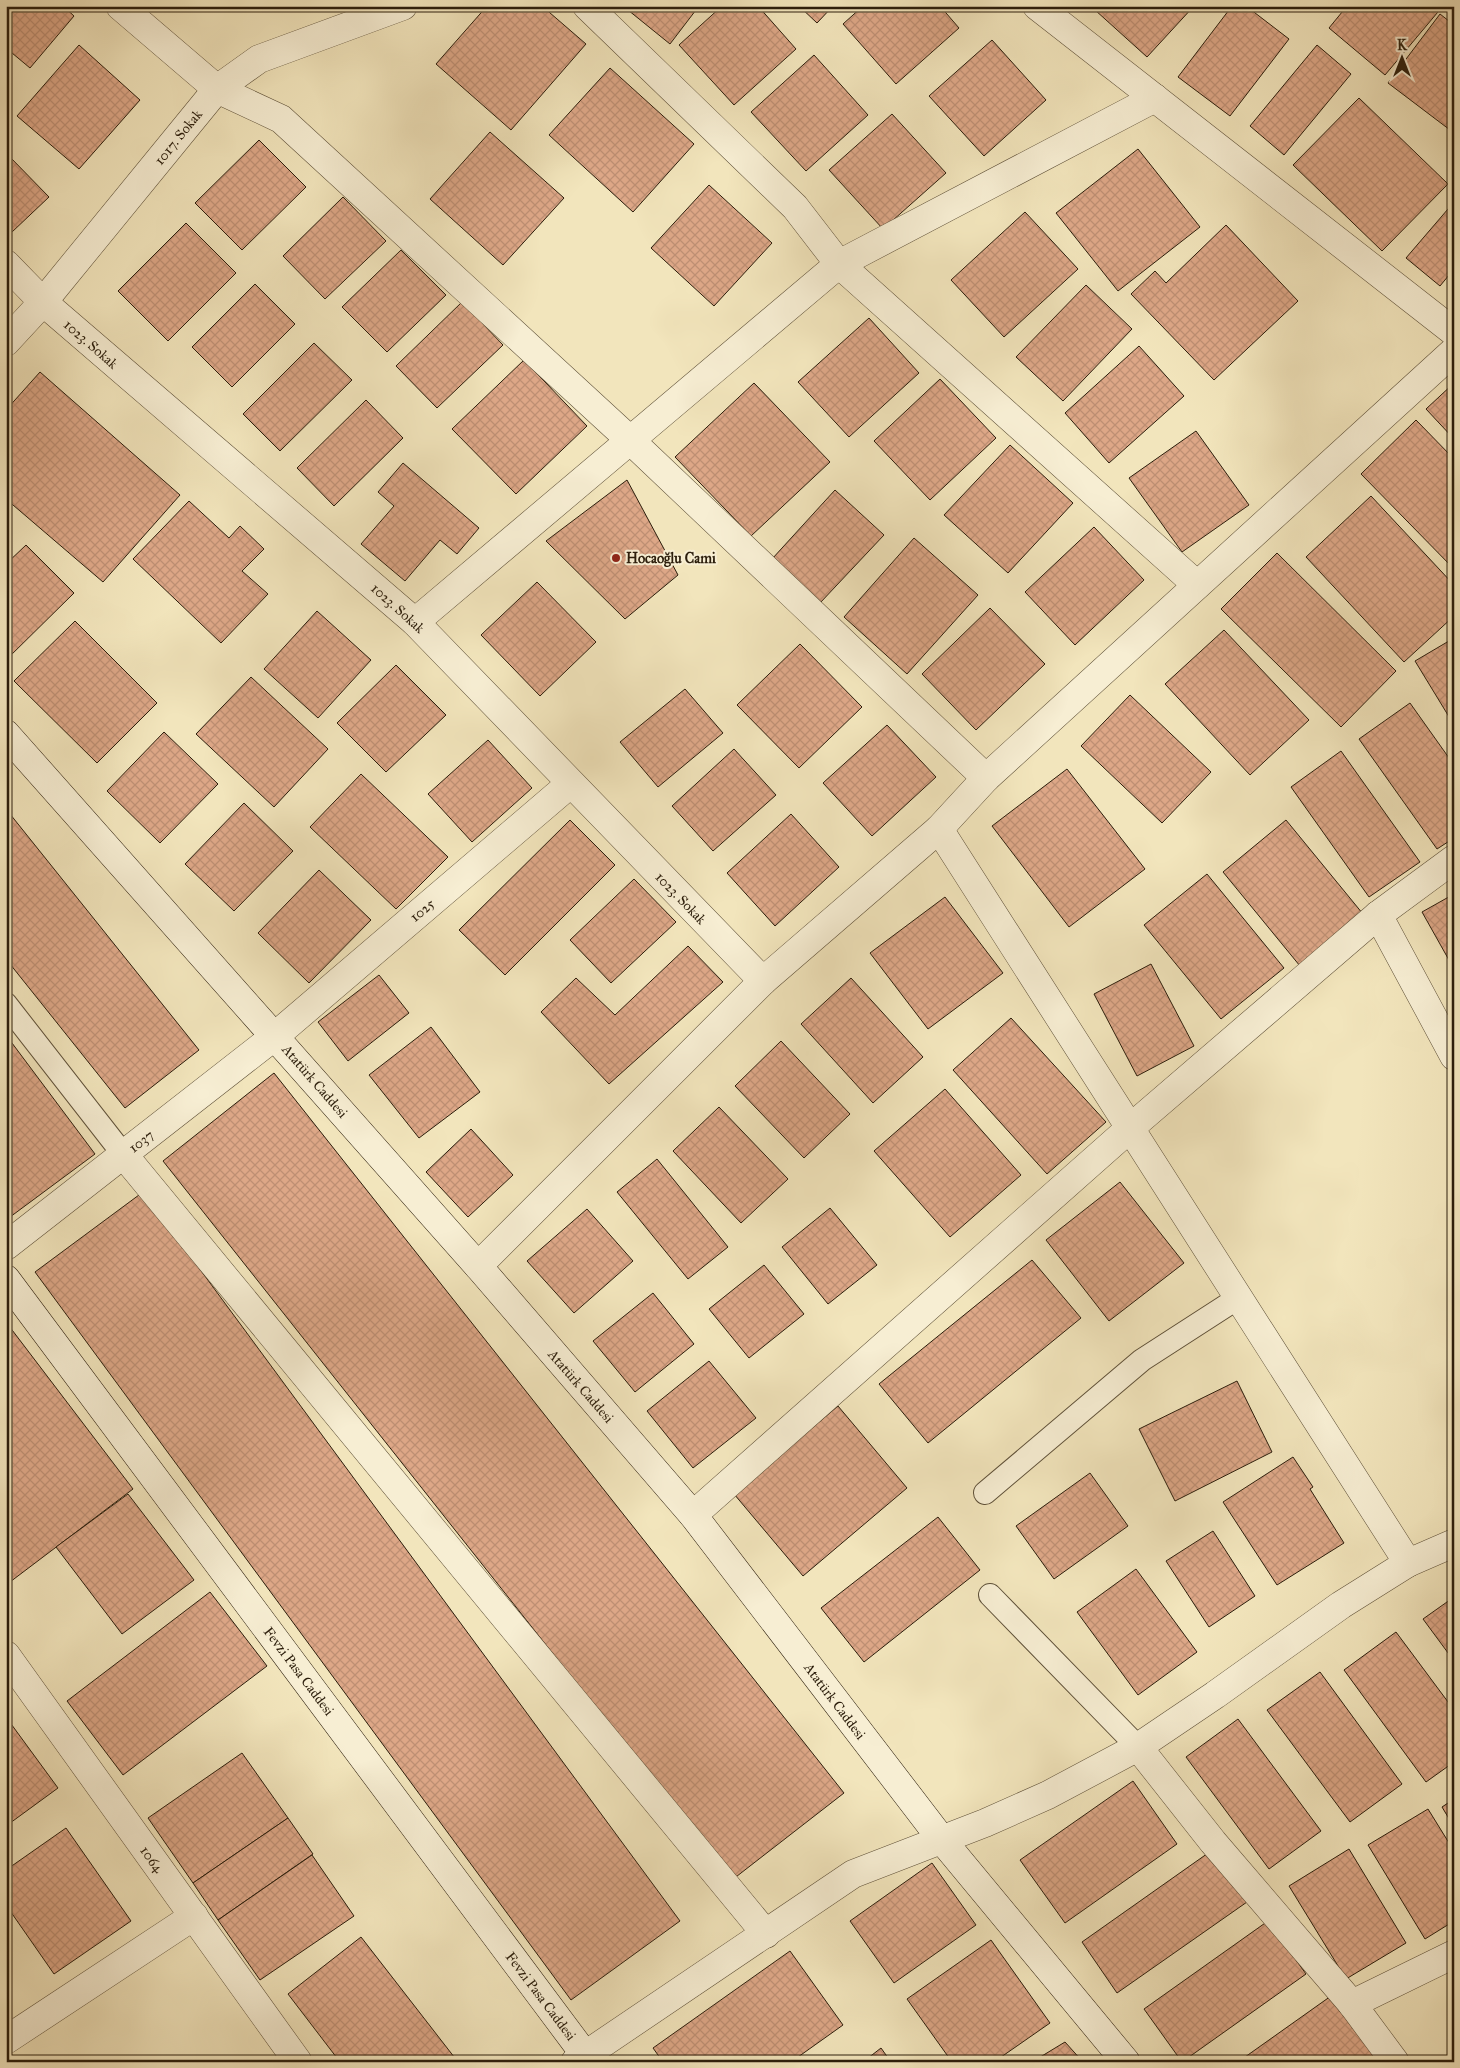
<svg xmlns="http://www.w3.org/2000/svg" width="1460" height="2068" font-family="'IM FELL Great Primer',serif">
	<defs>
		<pattern id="building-cross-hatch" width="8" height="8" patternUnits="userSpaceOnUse" patternTransform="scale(1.25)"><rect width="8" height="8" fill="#dda787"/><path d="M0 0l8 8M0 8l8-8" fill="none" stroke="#be8f73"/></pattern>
	</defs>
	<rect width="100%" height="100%" fill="#f2e5bc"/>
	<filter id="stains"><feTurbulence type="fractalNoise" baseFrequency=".004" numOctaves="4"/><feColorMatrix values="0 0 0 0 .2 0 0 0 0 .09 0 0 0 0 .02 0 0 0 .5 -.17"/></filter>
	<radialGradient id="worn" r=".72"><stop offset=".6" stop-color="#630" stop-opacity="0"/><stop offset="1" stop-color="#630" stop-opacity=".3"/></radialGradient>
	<!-- building -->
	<g fill="url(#building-cross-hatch)" stroke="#2c1e0c">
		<path d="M6,6h57l11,10 -44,52 -24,-20z"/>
		<path d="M487,6h55l44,38 -75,86 -75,-66z"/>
		<path d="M623,6h76l-29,38z"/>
		<path d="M722,6h36l38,43 -62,56 -55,-60z"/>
		<path d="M799,6h34l-16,17z"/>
		<path d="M863,6h77l19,22 -63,56 -53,-60z"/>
		<path d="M1098,6h96l-47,51 -52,-47z"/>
		<path d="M1232,6h14l43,33 -59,77 -52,-39z"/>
		<path d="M1347,6h96l-58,69 -56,-47z"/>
		<path d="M1440,14l14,11v108l-66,-50z"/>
		<path d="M992,40l54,60 -62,56 -55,-60z"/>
		<path d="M79,45l61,55 -61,69 -62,-53z"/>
		<path d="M1317,45l34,29 -67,81 -34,-29z"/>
		<path d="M814,55l54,60 -62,56 -55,-59z"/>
		<path d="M610,68l84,76 -61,68 -84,-77z"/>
		<path d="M1359,98l89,86 -66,67 -89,-86z"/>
		<path d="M892,114l54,59 -63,56 -54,-59z"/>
		<path d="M490,132l74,66 -61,67 -73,-66z"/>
		<path d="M259,140l47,47 -64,63 -47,-47z"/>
		<path d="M1138,149l62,78 -82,64 -62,-78z"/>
		<path d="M8,155l41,42 -37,35 -6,-6v-69z"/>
		<path d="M709,185l63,58 -58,63 -63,-58z"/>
		<path d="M343,197l43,44 -61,58 -42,-43z"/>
		<path d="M1454,202v67l-14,17 -34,-28z"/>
		<path d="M1025,212l53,57 -74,68 -53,-57z"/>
		<path d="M186,223l50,50 -68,68 -50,-50z"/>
		<path d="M1226,225l72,76 -84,79 -83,-86 24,-23 11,12z"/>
		<path d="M401,250l45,45 -59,57 -45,-45z"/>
		<path d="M255,284l40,40 -63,63 -40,-40z"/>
		<path d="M1086,285l46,44 -69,72 -47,-44z"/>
		<path d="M462,302l41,43 -66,63 -41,-42z"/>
		<path d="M869,318l50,55 -70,64 -51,-55z"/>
		<path d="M314,343l38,37 -72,71 -37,-37z"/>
		<path d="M1139,346l45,50 -75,67 -44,-50z"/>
		<path d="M524,360l63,66 -71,68 -64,-65z"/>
		<path d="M40,372l140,123 -77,87 -97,-83v-89z"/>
		<path d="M940,379l56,59 -66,62 -56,-59z"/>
		<path d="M754,383l76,79 -79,74 -76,-79z"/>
		<path d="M1454,383v56l-28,-30z"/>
		<path d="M366,400l37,38 -69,68 -37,-38z"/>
		<path d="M1416,420l38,39v110l-93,-95z"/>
		<path d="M1196,431l53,74 -67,47 -53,-74z"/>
		<path d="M1010,445l63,58 -65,70 -64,-58z"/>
		<path d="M403,463l76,65 -22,26 -17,-14 -35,41 -44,-37 33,-38 -16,-14z"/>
		<path d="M627,480l51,95 -53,44 -79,-78z"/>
		<path d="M835,490l49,45 -64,68 -48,-44z"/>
		<path d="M1371,496l83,89v31l-50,46 -98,-105z"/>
		<path d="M189,501l40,37 11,-12 24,23 -22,22 26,23 -47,49 -88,-84z"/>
		<path d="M1094,527l50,53 -69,65 -50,-53z"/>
		<path d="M914,538l64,57 -71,79 -63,-57z"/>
		<path d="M26,545l48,48 -68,67v-96z"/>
		<path d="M1277,553l119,118 -55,56 -120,-118z"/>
		<path d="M537,582l59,60 -56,54 -59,-61z"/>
		<path d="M990,608l55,56 -69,66 -54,-56z"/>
		<path d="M317,611l54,49 -53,58 -54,-49z"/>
		<path d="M75,621l82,82 -60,60 -83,-82z"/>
		<path d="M1224,630l85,90 -59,55 -85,-91z"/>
		<path d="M1454,638v87l-39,-64z"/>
		<path d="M800,644l62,63 -63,61 -62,-63z"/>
		<path d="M396,665l50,50 -60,57 -49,-49z"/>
		<path d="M251,677l77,72 -54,58 -78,-73z"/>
		<path d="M685,689l38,44 -65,54 -38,-45z"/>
		<path d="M1130,695l81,77 -49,51 -81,-77z"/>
		<path d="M1410,703l44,62v73l-17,11 -78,-110z"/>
		<path d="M887,725l49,52 -64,59 -49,-53z"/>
		<path d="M164,732l54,52 -58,59 -53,-52z"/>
		<path d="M488,740l44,48 -60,54 -44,-48z"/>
		<path d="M734,749l42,46 -63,56 -41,-45z"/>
		<path d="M1341,751l79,111 -51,35 -78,-110z"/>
		<path d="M1067,769l78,100 -76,58 -77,-101z"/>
		<path d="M361,774l87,83 -52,52 -86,-82z"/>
		<path d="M244,803l49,48 -59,60 -49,-47z"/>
		<path d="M6,809l193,241 -74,58 -119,-149z"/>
		<path d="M791,814l48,53 -64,59 -48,-53z"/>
		<path d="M570,820l45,45 -110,110 -46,-45z"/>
		<path d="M1286,820l77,94 -63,52 -77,-94z"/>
		<path d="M319,870l52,50 -62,63 -51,-50z"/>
		<path d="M1207,874l77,94 -63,51 -77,-94z"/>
		<path d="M634,879l42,43 -65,61 -41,-43z"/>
		<path d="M1454,894v75l-32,-57z"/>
		<path d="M945,897l58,76 -75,56 -58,-76z"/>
		<path d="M688,946l35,36 -114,102 -68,-72 35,-34 39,37z"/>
		<path d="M1151,964l43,82 -57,30 -43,-82z"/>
		<path d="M379,975l30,38 -61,48 -30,-39z"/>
		<path d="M851,978l72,79 -50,46 -72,-79z"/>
		<path d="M1011,1018l95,104 -59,52 -94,-104z"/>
		<path d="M431,1027l49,65 -61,46 -50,-63z"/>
		<path d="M6,1035l89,119 -89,66z"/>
		<path d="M781,1041l69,73 -46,44 -69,-72z"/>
		<path d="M274,1073l570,720 -112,87 -569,-719z"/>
		<path d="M945,1089l76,86 -71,62 -76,-86z"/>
		<path d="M719,1107l69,72 -47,44 -68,-72z"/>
		<path d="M471,1129l42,46 -45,42 -42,-45z"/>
		<path d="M657,1159l71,88 -40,32 -71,-87z"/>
		<path d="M1120,1182l64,81 -75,58 -63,-81z"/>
		<path d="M143,1192l537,729 -109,79 -536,-728z"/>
		<path d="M830,1208l47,57 -49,39 -46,-57z"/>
		<path d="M587,1209l46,52 -59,52 -47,-52z"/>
		<path d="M1032,1260l49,58 -153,125 -49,-59z"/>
		<path d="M764,1265l40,49 -55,44 -40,-49z"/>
		<path d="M653,1293l41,51 -59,48 -42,-51z"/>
		<path d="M6,1322l127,167 -127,96z"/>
		<path d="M709,1361l47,57 -63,50 -46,-57z"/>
		<path d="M1237,1381l35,71 -97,49 -36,-72z"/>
		<path d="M838,1406l69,82 -104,88 -69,-82z"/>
		<path d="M1293,1457l20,30 -3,2 34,54 -67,42 -54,-83z"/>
		<path d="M1090,1473l38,53 -74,53 -38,-53z"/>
		<path d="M128,1494l66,86 -72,54 -66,-87z"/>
		<path d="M938,1517l42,53 -116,92 -43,-54z"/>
		<path d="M1213,1531l42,65 -46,31 -43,-66z"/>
		<path d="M1136,1569l61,83 -59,43 -61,-83z"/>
		<path d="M210,1592l57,74 -144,109 -56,-74z"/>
		<path d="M1454,1597v64l-31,-42z"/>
		<path d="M1396,1632l58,78v52l-28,20 -82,-112z"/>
		<path d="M1320,1672l82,112 -52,38 -83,-112z"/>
		<path d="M6,1717l52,71 -52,38z"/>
		<path d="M1238,1719l83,112 -52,38 -83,-112z"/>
		<path d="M242,1753l46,65 -95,65 -45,-65z"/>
		<path d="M1133,1781l44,63 -112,79 -45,-63z"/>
		<path d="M1454,1799v28l-12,-20z"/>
		<path d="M1428,1809l26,42v70l-29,18 -57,-94z"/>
		<path d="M288,1818l25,36 -95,66 -25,-37z"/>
		<path d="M66,1828l65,93 -77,53 -48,-69v-35z"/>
		<path d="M1349,1849l57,94 -60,36 -57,-93z"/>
		<path d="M1211,1851l36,51 -130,91 -35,-51z"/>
		<path d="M312,1855l42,61 -94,64 -42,-60z"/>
		<path d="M932,1863l44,62 -82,58 -44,-62z"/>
		<path d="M1268,1921l38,53 -124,88 -38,-53z"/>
		<path d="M361,1937l97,125h-118l-52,-68z"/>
		<path d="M991,1940l59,83 -56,39h-42l-45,-63z"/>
		<path d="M790,1951l53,74 -52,37h-128l-10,-14z"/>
		<path d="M1331,1996l47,66h-140z"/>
		<path d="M1065,2042l18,20h-51z"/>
		<path d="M881,2048l10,14h-28z"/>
	</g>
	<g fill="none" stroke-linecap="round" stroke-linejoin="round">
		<!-- lane casing -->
		<g stroke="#5e5038" stroke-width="24">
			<g id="lane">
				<path d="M6,1004l117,150"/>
				<path d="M985,1493l157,-133 96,-62"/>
				<path d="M990,1595l148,152"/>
			</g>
		</g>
		<!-- street casing -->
		<g stroke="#5e5038" stroke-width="29">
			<g id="street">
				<path d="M120,6l97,83 64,30 349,321 356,338"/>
				<path d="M587,6l208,201 44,57 358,321"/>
				<path d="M1037,6l417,326"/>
				<path d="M6,264l37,38 372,320 348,359"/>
				<path d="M6,342l37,-40 174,-213 42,-30 144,-53"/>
				<path d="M415,622l424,-358 316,-166"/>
				<path d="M939,829l469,734"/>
				<path d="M1378,915l76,141"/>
				<path d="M123,1154l643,780"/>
				<path d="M6,1246l269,-210 295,-252"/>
				<path d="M478,1266l285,-285 176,-152 47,-51 468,-427"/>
				<path d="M693,1515l436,-386 249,-214 76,-56"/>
				<path d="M6,1655l292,407"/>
				<path d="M1138,1747l75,95 139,162 43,58"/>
				<path d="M1352,2004l102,-50"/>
				<path d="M6,2040l188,-124"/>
				<path d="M575,2062l278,-188 132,-51 63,-28 90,-48 77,-52 126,-90 67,-42 46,-20"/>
			</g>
		</g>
		<!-- secondary casing -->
		<g stroke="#2c1e0c" stroke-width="29">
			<g id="secondary">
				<path d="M6,734l472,532 215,249 249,325 184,222"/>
				<path d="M6,1279l579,776 7,7"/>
			</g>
		</g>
		<!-- lane -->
		<use href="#lane" stroke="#f7eed3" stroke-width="22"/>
		<!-- street -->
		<use href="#street" stroke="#f7eed3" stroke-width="28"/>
		<!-- secondary -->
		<use href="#secondary" stroke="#f7eed3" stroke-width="28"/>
	</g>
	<!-- markers -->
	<circle fill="#8f2418" stroke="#f7eed3" stroke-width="2" cx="616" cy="558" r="5"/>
	<g text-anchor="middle" stroke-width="4" stroke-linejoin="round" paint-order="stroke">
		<!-- street labels -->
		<g font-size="14" fill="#2c1e0c" stroke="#f7eed3">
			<text transform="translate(178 137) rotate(-51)" y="5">1017. Sokak</text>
			<text transform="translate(91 344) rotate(41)" y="5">1023. Sokak</text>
			<text transform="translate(398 608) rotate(42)" y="5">1023. Sokak</text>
			<text transform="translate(681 898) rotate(46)" y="5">1023. Sokak</text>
			<text transform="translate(422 910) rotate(-41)" y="5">1025</text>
			<text transform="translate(315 1081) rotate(49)" y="5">Atatürk Caddesi</text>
			<text transform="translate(141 1141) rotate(-38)" y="5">1037</text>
			<text transform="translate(581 1386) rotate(49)" y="5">Atatürk Caddesi</text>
			<text transform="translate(299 1671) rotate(53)" y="5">Fevzi Pasa Caddesi</text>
			<text transform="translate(835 1701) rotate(53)" y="5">Atatürk Caddesi</text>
			<text transform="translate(152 1859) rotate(54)" y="5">1064</text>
			<text transform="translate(541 1996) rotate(53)" y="5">Fevzi Pasa Caddesi</text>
		</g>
		<!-- poi labels -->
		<g font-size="14" font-weight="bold" fill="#2c1e0c" stroke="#f7eed3" text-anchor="start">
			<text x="626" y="563">Hocaoğlu Cami</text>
		</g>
	</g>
	<!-- margin -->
	<rect width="1460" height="2068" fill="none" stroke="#f2e5bc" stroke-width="25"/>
	<rect x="8" y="8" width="1445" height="2053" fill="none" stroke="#2c1e0c" stroke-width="2.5"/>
	<rect x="12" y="12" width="1435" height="2043" fill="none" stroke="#2c1e0c"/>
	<!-- north arrow -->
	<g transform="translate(1402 58)" stroke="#f7eed3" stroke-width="4" paint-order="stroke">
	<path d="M0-4L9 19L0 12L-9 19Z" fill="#2c1e0c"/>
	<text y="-8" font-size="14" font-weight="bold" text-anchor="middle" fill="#2c1e0c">K</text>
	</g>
	<rect width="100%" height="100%" filter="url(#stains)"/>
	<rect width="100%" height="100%" fill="url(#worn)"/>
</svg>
